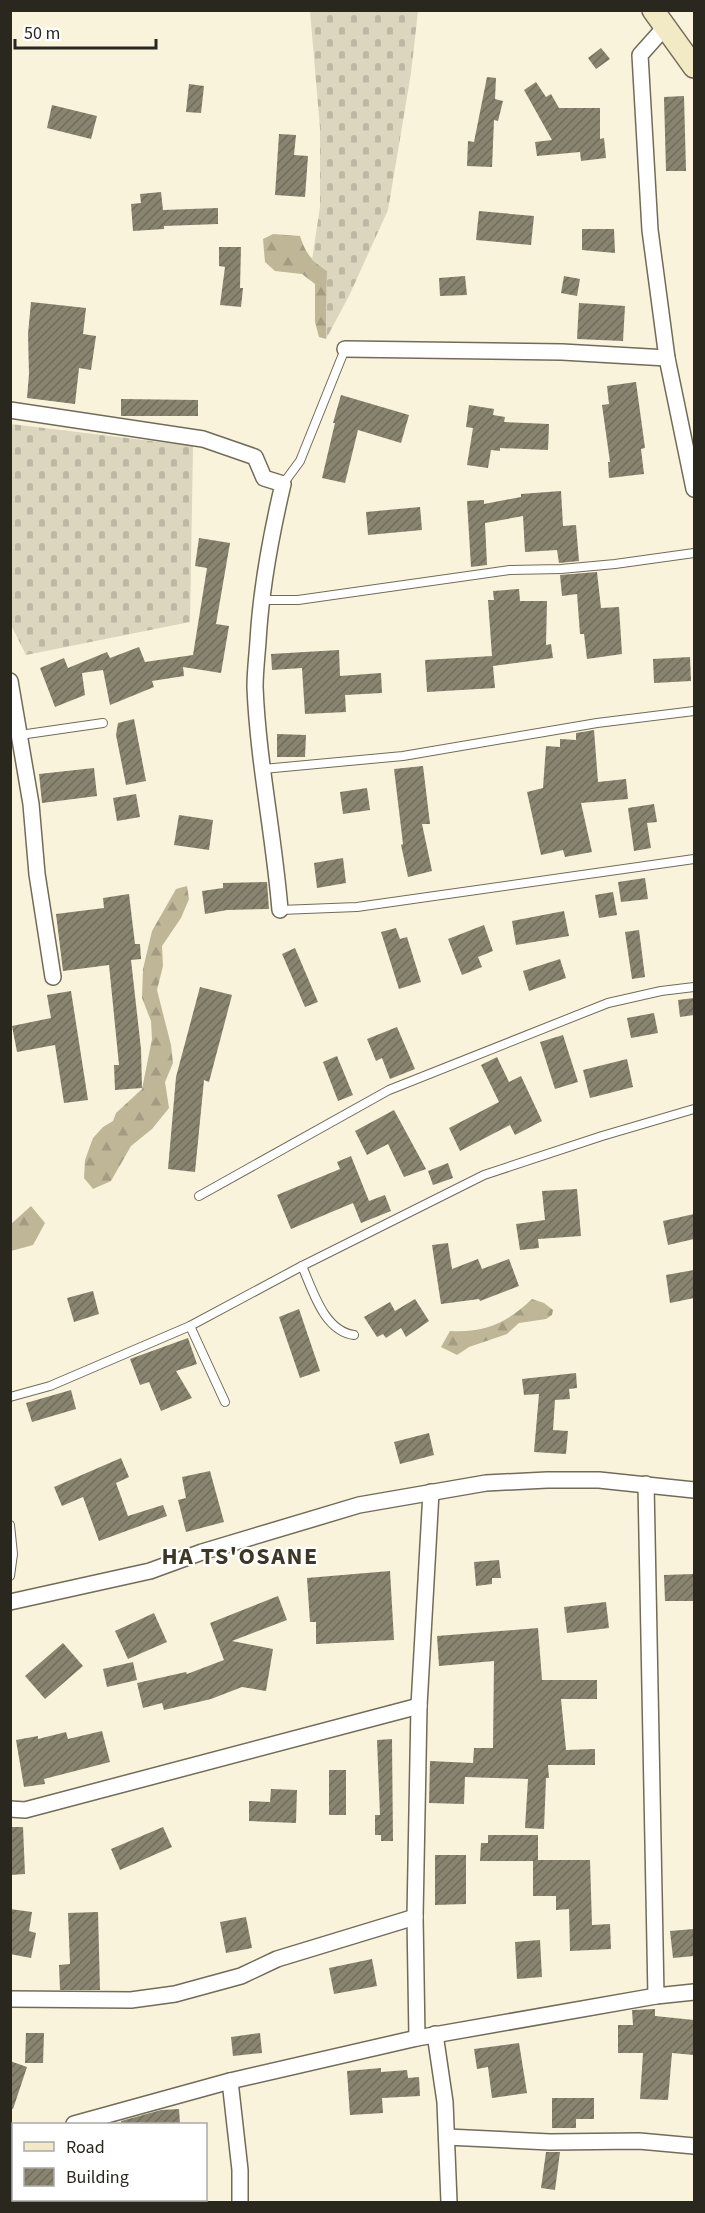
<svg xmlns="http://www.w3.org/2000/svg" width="705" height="2213" font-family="'Source Sans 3',sans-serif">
	<defs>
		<pattern id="forest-firs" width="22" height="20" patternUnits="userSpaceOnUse" patternTransform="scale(1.5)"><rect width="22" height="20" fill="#beb697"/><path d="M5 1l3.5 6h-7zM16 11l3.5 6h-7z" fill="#a39c82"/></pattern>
		<pattern id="cemetery-stones" width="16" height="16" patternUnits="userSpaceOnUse" patternTransform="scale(1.5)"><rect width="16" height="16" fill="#dcd6bf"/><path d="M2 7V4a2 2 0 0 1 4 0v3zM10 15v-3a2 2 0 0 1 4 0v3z" fill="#bdb8a4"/></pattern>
		<pattern id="building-hatch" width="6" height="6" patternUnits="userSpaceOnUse" patternTransform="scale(1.5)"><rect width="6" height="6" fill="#89846f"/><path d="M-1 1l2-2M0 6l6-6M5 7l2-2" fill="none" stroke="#706c5b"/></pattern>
	</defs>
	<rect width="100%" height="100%" fill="#f9f3dc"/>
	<!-- forest -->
	<g fill="url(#forest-firs)">
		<path d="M273,234l27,2c6,19 12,24 27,35l-1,68 -7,-2 -4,-15v-38l-13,-10 -27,-3 -10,-9 -2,-23z"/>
		<path d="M187,886l2,13 -8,19 -19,28 1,20 -6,24 14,55 2,18 -8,19 4,26 -17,21 -21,17 -20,35 -18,8 -9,-11 1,-18 8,-22 10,-11 10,-6 3,-8 26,-24 10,-50 -1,-18 -9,-23 1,-29 9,-38 24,-42z"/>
		<path d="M31,1206l14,17 -12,22 -22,6v-27z"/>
		<path d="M532,1299l12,4 9,7 -1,5 -6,4 -27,4 -12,11 -38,13 -12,8 -16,-8 9,-16c34,2 57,-8 82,-32z"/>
	</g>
	<!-- cemetery -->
	<g fill="url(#cemetery-stones)">
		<path d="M310,11h108l-7,62 -23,137 -39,86 -23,43 1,-68 -15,-11 8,-53v-79z"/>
		<path d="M11,424l182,22 -3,176 -164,33 -15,-30z"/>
	</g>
	<!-- building -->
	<g fill="url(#building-hatch)">
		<path d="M601,48l9,11 -14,10 -8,-11z"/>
		<path d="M487,77l9,1 -1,21 8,2 -5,20 -4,-1 -2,47 -25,-1 1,-25 6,1z"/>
		<path d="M536,82l10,15 5,-3 8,14h41v31l4,-1 2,20 -25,3 -1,-9 -43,4 -2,-14 17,-2 -28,-50z"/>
		<path d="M189,84l15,2 -3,27 -15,-1z"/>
		<path d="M684,96l2,75h-20l-2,-74z"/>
		<path d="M52,105l45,11 -6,23 -44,-11z"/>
		<path d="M279,134l17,1 -2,20 14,1 -3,41 -30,-2z"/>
		<path d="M161,192l2,18 55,-2v16l-54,2v3l-31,2 -2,-27 10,-1 -1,-9z"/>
		<path d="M479,211l55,5 -3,29 -55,-5z"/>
		<path d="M582,229h32l1,24 -33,-3z"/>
		<path d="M219,247h22l-1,41h3l-2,19 -21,-2 5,-38 -6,-1z"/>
		<path d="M465,276l2,19 -27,1 -1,-18z"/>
		<path d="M564,276l16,3 -3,17 -16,-3z"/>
		<path d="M31,302l55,6 -3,26 13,2 -5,34 -12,-2 -4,36 -48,-6 2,-24 -1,-40z"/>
		<path d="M579,303l46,3 -2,35 -46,-2z"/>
		<path d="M636,382l9,66 -4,1 3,25 -35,4 -1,-16h2l-8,-57 7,-1 -2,-18z"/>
		<path d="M341,395l68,20 -8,28 -43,-13 -13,53 -23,-5 13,-55h-2z"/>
		<path d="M121,399l77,1v16h-77z"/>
		<path d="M469,405l25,4 -1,6 12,2 -1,5 45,2 -1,26 -48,-2v3l-9,-1 -3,18 -21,-3 6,-37 -7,-1z"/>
		<path d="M561,491l2,35 13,-1 3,36 -20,2 -2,-13 -32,2 -2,-36 -38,7 2,42 -16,2 -4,-66 17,-1v4l37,-7v-3z"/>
		<path d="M420,507l2,23 -54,5 -2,-23z"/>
		<path d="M199,538l31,5 -14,81 13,2 -8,47 -38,-6 1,9 -32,5 2,6 -44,18 -7,-35 -21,3 3,22 -30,12 -15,-39 24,-10 4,10 39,-16 3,6 29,-11 6,15 48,-7 14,-87 -12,-2z"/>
		<path d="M597,572l4,36 18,-1 3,47 -35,5 -3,-25h-4l-3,-40 -15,2 -2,-21z"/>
		<path d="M519,589l1,12h27l-1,44 5,-1 2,14 -60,8 2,22 -68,4 -2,-32 67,-4 -4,-56h6l-1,-9z"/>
		<path d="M339,650l1,26 41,-3 1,20 -37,2 1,17 -41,2 -3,-46 -30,2 -1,-16z"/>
		<path d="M690,657l1,24 -37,2 -1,-24z"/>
		<path d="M134,719l12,62 -20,4 -10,-50 2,-12z"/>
		<path d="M594,730l4,52 28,-3 2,20 -47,4 11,49 -27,5 -2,-7 -22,5 -14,-63 16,-4 3,-42 14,1v-8l16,1v-7z"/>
		<path d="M277,734l29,1 -1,22h-28z"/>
		<path d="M423,766l7,58h-8l10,47 -24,6 -7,-32 2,-1 -9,-75z"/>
		<path d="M94,768l3,28 -55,7 -3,-29z"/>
		<path d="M367,788l3,22 -27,4 -3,-22z"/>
		<path d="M136,794l4,23 -23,4 -4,-23z"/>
		<path d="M654,804l3,18 -10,1 4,25 -17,3 -6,-43z"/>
		<path d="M179,815l34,5 -4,30 -35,-5z"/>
		<path d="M343,858l3,25 -29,5 -3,-25z"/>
		<path d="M645,878l3,21 -27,3 -3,-20z"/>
		<path d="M267,882l2,27 -42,1 -22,4 -3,-23 21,-3v-5z"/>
		<path d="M613,892l4,23 -18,3 -4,-23z"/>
		<path d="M129,894l6,50h5l1,15 -10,1 10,89 1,39 -27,2 -1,-25h5l-10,-100 -46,6 -7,-57 48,-6 -1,-10z"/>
		<path d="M564,911l5,25 -53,9 -4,-24z"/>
		<path d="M484,925l9,26 -15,6 4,10 -20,8 -14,-36z"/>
		<path d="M396,928l4,11 7,-2 14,45 -22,7 -18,-57z"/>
		<path d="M639,930l6,47 -13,2 -7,-47z"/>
		<path d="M295,948l23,54 -13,5 -23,-53z"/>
		<path d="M560,959l6,19 -37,13 -6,-20z"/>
		<path d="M200,987l32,8 -23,87 -5,-2 -9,92 -27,-3 8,-92z"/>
		<path d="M71,991l17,109 -24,3 -9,-58 -38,7 -5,-26 39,-8 -4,-23z"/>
		<path d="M694,998v17l-14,2 -2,-17z"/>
		<path d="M654,1013l4,20 -27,5 -4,-20z"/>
		<path d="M397,1027l18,42 -25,10 -8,-21 -6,3 -9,-22z"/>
		<path d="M563,1035l15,47 -23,7 -15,-47z"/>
		<path d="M337,1056l16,39 -15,6 -15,-39z"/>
		<path d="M497,1057l12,25 12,-6 21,45 -27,14 -5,-10 -50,26 -11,-23 50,-26 -18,-37z"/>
		<path d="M627,1059l6,28 -43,11 -7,-28z"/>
		<path d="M394,1110l32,59 -22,8 -16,-33 -21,11 -12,-24z"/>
		<path d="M351,1156l18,45 16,-6 6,16 -30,12 -8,-20 -62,26 -14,-34 63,-26 -3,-7z"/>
		<path d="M448,1163l5,15 -20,7 -5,-14z"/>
		<path d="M577,1189l4,47 -43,3 1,9 -19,2 -4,-26 29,-4 -3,-29z"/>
		<path d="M694,1214v25l-26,6 -5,-24z"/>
		<path d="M448,1243l4,26 26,-10 4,10 27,-10 10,27 -39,15 -1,-2 -38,5 -9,-59z"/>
		<path d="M694,1270v28l-24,5 -4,-28z"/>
		<path d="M93,1291l6,23 -25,8 -7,-24z"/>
		<path d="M415,1299l14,22 -23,16 -5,-9 -15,10 -3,-4 -6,3 -13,-20 26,-15 5,9z"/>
		<path d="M299,1309l21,62 -20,7 -21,-61z"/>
		<path d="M188,1338l9,26 -21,7 16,27 -31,13 -12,-29 -9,3 -10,-26z"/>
		<path d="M576,1373l1,15 -8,1 1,10 -15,1 -2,30 15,1 -2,23 -32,-2 5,-58 -15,1 -2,-16z"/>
		<path d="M71,1390l5,19 -44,13 -6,-19z"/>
		<path d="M429,1433l5,22 -34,9 -6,-22z"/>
		<path d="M121,1458l8,19 -13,6 12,33 35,-11 4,11 -68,25 -16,-44 -21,9 -8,-19z"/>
		<path d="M210,1471l14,51 -38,10 -8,-32 8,-2 -4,-21z"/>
		<path d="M499,1560l2,18h-9v6l-16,2 -2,-24z"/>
		<path d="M390,1571l4,69 -78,4v-22h-6l-3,-44z"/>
		<path d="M694,1574v27h-29l-1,-26z"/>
		<path d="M278,1596l9,24 -55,21 41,8 -7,42 -24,-4 -31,12 -47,11 -2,-7 -19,5 -6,-25 49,-11 1,2 37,-14 -14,-37z"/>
		<path d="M606,1602l3,26 -42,5 -3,-26z"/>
		<path d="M154,1613l13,29 -39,17 -13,-28z"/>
		<path d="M538,1628l4,52h55v19h-36l5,51 29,-1v16h-47l1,13h-3l-2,51 -19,-1 3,-49 -63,-2 -1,27 -35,-1 1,-42 43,2 1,-15h19l1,-87 -55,5 -2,-30z"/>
		<path d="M63,1643l20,23 -38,33 -20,-23z"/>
		<path d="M133,1662l4,18 -30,7 -4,-18z"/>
		<path d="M102,1731l8,31 -66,17 1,5 -21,3 -8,-47 22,-4v3l28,-7 2,7z"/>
		<path d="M392,1739l1,102h-12v-6h-6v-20h5l-3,-75z"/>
		<rect x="329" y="1770" width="17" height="45"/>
		<path d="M271,1789l26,1 -1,33 -47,-2v-20l21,1z"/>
		<path d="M10,1827h13l2,47 -15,1z"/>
		<path d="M163,1827l9,20 -52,23 -9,-21z"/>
		<path d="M488,1835h50v25h52l2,65 18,-1 1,25 -41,2 -1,-42 -13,1v-14h-23v-35h-53l1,-18h7z"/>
		<path d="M435,1855h31v49l-31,1z"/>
		<path d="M10,1909l22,3 -3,19 7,2 -5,25 -21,-4z"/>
		<path d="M98,1912l2,78h-40l-1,-25 11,-1 -2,-51z"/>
		<path d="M246,1917l6,31 -26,5 -6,-31z"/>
		<path d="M694,1929v27l-21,2 -3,-27z"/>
		<path d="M540,1940l2,37 -25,2 -2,-37z"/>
		<path d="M372,1959l5,27 -43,8 -5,-26z"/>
		<path d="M655,2009v7l39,4v35l-22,-2 -4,47 -28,-1 3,-46h-25v-28h15l-1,-15z"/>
		<path d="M26,2033h18l-1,30h-18z"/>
		<path d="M260,2033l2,20 -29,3 -2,-19z"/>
		<path d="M519,2043l8,50 -35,5 -4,-31 -11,2 -3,-20z"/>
		<path d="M10,2061l17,6 -14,42h-3z"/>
		<path d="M381,2068v4l26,-2 1,8 11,-1 1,19 -38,2 1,15 -33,2 -3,-44z"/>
		<path d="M552,2098h42v21h-18v9h-24z"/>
		<path d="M179,2109l1,15h-59v-3l40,-11z"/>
		<path d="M546,2152h14l-5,38 -14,-2z"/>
	</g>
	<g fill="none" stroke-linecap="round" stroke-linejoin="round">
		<!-- lane casing -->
		<g stroke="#716c58" stroke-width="10">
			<g id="lane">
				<path d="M283,484l17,-23 45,-112"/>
				<path d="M261,600h37l212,-30 51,-1 54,-5 79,-11"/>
				<path d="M20,735l83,-12"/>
				<path d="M263,769l140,-13 194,-33 97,-12"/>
				<path d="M280,910l77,-3 337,-48"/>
				<path d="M199,1196l190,-106 219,-87 53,-12 33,-4"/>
				<path d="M302,1266c11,25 22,65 52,69"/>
				<path d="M190,1326l35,76"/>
				<path d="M10,1397l40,-11 140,-60 112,-60 182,-91 118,-39 92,-27"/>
				<path d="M10,1525l3,29 -3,22"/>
			</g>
		</g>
		<!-- street casing -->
		<g stroke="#716c58" stroke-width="18">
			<g id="street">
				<path d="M665,27l-25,28 10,175 17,128 27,131"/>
				<path d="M345,349l217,3 105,6"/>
				<path d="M10,410l193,29 52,18 9,21 19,6c-12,51 -22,104 -25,157 -1,15 -3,31 -3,46 3,75 19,148 25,223"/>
				<path d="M10,681l21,123 6,70 16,103"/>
				<path d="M646,1484l10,512"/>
				<path d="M10,1602l140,-31 52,-19 157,-47 127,-22 61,-3h52l95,10"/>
				<path d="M10,1809l15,1 394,-104"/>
				<path d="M10,1999l121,1 44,-6 66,-18 36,-17 138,-42"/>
				<path d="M435,2034l10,68 4,100"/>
				<path d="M417,2038l-2,-121 4,-211 12,-214"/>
				<path d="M230,2081l10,89v32"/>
				<path d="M74,2124l156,-43 187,-43 239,-42 38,-4"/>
				<path d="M447,2137l103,5 89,-1 55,5"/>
				<path d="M10,2154l4,-2"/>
			</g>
		</g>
		<!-- secondary casing -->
		<g stroke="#716c58" stroke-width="24">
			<path id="secondary" d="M653,10l41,57"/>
		</g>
		<!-- lane -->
		<use href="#lane" stroke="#fff" stroke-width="8"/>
		<!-- street -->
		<use href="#street" stroke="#fff" stroke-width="15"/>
		<!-- secondary -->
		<use href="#secondary" stroke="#f2e9c5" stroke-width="21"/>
	</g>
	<g text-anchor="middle" stroke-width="4.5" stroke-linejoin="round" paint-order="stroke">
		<!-- district labels -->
		<g font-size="24" font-weight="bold" letter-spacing="1.5" fill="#3d3825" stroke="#fff">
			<text x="240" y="1564">HA TS'OSANE</text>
		</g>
	</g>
	<!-- border -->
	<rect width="705" height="2213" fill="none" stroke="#29271e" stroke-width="24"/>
	<!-- legend -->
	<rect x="12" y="2123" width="195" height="78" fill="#ffffff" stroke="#a9a9a5" stroke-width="1.5"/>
	<rect x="24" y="2142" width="30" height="9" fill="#f2e9c5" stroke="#a9a9a5" stroke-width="1.5"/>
	<text x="66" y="2153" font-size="18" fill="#29271e">Road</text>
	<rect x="24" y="2168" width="30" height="18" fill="url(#building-hatch)" stroke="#a9a9a5" stroke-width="1.5"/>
	<text x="66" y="2183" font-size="18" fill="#29271e">Building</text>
	<!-- scale -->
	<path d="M15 39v9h141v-9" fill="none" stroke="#29271e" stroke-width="3"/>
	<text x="24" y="39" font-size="18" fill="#29271e" stroke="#ffffff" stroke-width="4.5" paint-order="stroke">50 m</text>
</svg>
